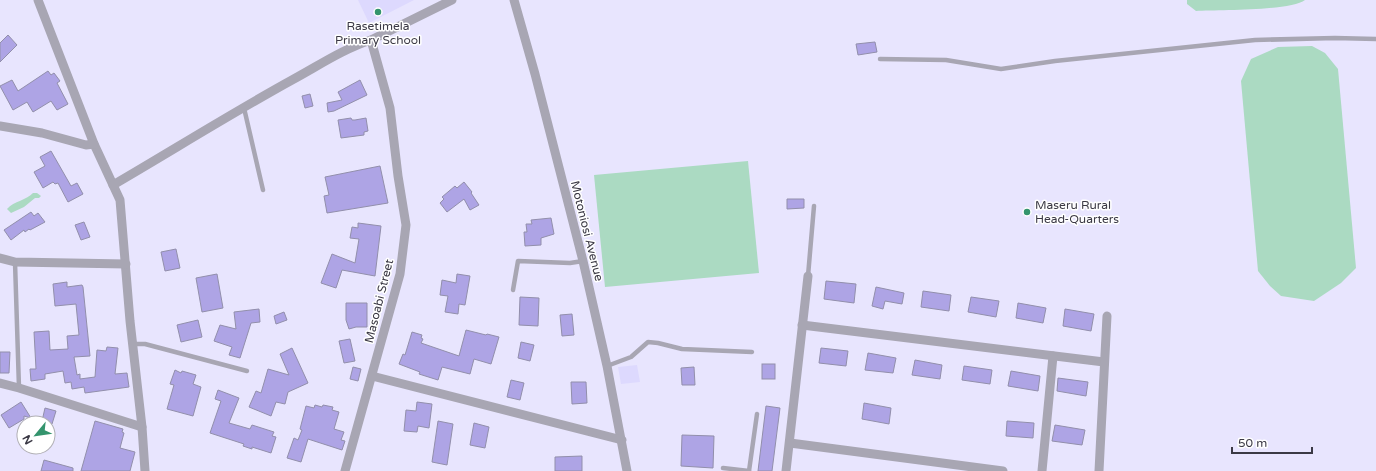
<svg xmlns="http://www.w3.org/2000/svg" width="1376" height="471" font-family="'Varela Round',sans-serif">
	<rect width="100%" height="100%" fill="#e8e5fe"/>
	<!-- built -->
	<g fill="#ddd9fe">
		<path d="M358,0h56l-45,23z"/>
		<path d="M637,365l3,17 -19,2 -3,-17z"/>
	</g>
	<!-- green -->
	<g fill="#abdac2">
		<path d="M1187,0h118c-14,11 -88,10 -109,11l-9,-7z"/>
		<path d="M1312,46l13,7 13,16 18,199 -15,15 -27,18 -33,-5 -11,-10 -12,-15 -17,-190 10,-22 27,-12z"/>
		<path d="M748,161l11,112 -154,14 -11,-112z"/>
		<path d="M33,193h4l4,3 -2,2h-4l-11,9 -13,6 -4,-4c7,-8 20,-9 26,-16z"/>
	</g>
	<!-- building -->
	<g fill="#aea4e5" stroke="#928fab">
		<path d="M8,35l9,10 -17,17v-19z"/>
		<path d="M875,42l2,10 -19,3 -2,-11z"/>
		<path d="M48,71l3,4 3,-2 6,8 -3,2 11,21 -11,6 -6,-9 -18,11 -6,-10 -14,8 -13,-24 12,-6 6,11z"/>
		<path d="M360,80l7,15 -33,16 -6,1 -1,-9 15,-3 -4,-8z"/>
		<path d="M310,94l3,12 -8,2 -3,-12z"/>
		<path d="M351,118l1,2h3l11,-2 2,13 -4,1v3l-23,3 -3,-18z"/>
		<path d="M51,151l20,35 6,-3 6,11 -15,8 -10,-19 -3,1 -2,-2 -10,6 -9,-16 11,-6 -5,-9z"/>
		<path d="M380,166l8,37 -61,10 -3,-17 5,-1 -4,-18z"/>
		<path d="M464,182l8,10 -1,1 8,12 -9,5 -6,-11 -17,13 -7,-9 4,-4 -2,-2 13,-11 2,2z"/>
		<path d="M787,199h17v9l-17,1z"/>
		<path d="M31,212l3,4 4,-3 7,9 -15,8 -1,-1 -4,3 -1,-2 -13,10 -7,-10z"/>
		<path d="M551,218l3,16 -13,4v7l-16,1 -1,-14h3l-1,-8h6l-1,-4z"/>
		<path d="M84,222l6,15 -9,3 -6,-15z"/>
		<path d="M358,223l23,3 -6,50 -33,-6 -6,18 -15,-5 11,-29 23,9 4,-24 -9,-1 2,-11 6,1z"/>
		<path d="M176,249l4,19 -15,3 -4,-19z"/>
		<path d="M217,274l6,34 -21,4 -6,-34z"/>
		<path d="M457,274l13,2 -5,29 -6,-1 -1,10 -13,-2 3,-16 -8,-1 2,-15 14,3z"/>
		<path d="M826,281l30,3 -2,19 -30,-4z"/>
		<path d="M67,282v5l15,-2 1,2 7,69 -16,1 3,18 3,-1v5l15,-2 2,-27 9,1 1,-4 11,1 -3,26 12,-1 2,14 -44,6 -1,-6 -12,2 -1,-7 -6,1 -2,-12 -18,3v5l-14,2 -1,-12h6l-2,-37 15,-1 1,19 18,-1 -1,-13 12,-1 -3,-31 -21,2 -2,-22z"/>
		<path d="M876,287l28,6 -2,11 -17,-3 -2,8 -11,-3z"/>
		<path d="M923,291l28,4 -2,16 -28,-4z"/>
		<path d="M520,297l19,1 -1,28 -19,-1z"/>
		<path d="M971,297l28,4 -3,16 -28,-5z"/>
		<path d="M346,303h21v24h-11l-7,2 -3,-9z"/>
		<path d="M1018,303l28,5 -3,15 -27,-5z"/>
		<path d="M259,309l1,13 -9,1 -11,35 -11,-3 3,-8 -18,-6 6,-16 16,4 -2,-17z"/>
		<path d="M1065,309l29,5 -3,17 -28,-5z"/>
		<path d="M284,312l3,8 -11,4 -2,-8z"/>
		<path d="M572,314l2,21 -12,1 -2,-21z"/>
		<path d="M198,320l4,17 -21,5 -4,-17z"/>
		<path d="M466,330l20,5 1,-1 12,3 -8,27 -17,-5 -4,15 -28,-7 -4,13 -19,-6 1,-2 -21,-8 4,-10 2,1 7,-23 10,3 -1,3 2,1 -2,4 38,13z"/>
		<path d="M350,339l5,22 -11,2 -5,-22z"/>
		<path d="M521,342l13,3 -4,16 -12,-3z"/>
		<path d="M292,348l16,35 -20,9 -3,12 -9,-2 -5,14 -22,-9 7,-16 5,2 7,-24 21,6 -9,-21z"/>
		<path d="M821,348l27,3 -2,15 -27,-3z"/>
		<path d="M0,352h10l-1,21h-9z"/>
		<path d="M868,353l28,5 -3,15 -28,-3z"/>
		<path d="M915,360l27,5 -2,14 -28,-4z"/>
		<rect x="762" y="364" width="13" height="15"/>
		<path d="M964,366l28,4 -2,14 -28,-4z"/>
		<path d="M353,367l8,2 -3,12 -8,-2z"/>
		<path d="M694,367l1,18h-13l-1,-17z"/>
		<path d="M175,370l6,3 1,-2 14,4 -3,9 8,3 -8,29 -26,-7 7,-24 -4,-1z"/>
		<path d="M1011,371l29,5 -2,15 -30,-5z"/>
		<path d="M1058,378l30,4 -2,14 -29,-5z"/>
		<path d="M511,380l13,3 -4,17 -13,-3z"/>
		<path d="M571,382h15l1,21 -15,1z"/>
		<path d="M218,390l21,8 -10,25 21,6 2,-4 22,7 -2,4 4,1 -5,16 -19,-6v2l-9,-3 1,-2 -34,-11 11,-32 -6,-2z"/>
		<path d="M21,402l10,16 -7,-2v3l-15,9 -8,-13z"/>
		<path d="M417,402l15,2 -3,24 -11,-2 -1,6 -13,-1 2,-21 10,1z"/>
		<path d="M864,403l27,5 -2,16 -27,-5z"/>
		<path d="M315,405l7,2 1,-2 10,2 -1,3 7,2 -5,17 10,3 -3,8 4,1 -3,9 -34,-11 -7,23 -14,-4 7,-20 4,2 4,-10 -2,-1 6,-23 8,2z"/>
		<path d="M766,406l14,2 -8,63h-14z"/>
		<path d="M45,408l11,3 -4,13 -10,-3z"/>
		<path d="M95,421l28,8 -1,3 2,1 -4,15 15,4 -5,19h-49z"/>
		<path d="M438,421l15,3 -6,41 -15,-3z"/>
		<path d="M1007,421l27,2 -1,15 -27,-2z"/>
		<path d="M474,423l15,4 -4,21 -15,-3z"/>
		<path d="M1055,425l30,5 -3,15 -30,-4z"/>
		<path d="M682,435l32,1 -1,32 -32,-2z"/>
		<path d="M582,456v15h-27v-14z"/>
		<path d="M44,460l29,8v3h-32z"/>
	</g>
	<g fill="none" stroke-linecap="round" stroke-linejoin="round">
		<!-- service -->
		<g stroke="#a8a6b3" stroke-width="4.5">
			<path d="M880,59l66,1 55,9 54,-8 200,-21 80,-2 41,1"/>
			<path d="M244,108l19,82"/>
			<path d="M15,262l4,126"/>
			<path d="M808,276l6,-70"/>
			<path d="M513,290l5,-29 52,2 13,-2"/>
			<path d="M133,344h12l102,27"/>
			<path d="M607,366l24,-9 17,-15 10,1 24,6 70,3"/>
			<path d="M723,468l26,3"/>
			<path d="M749,471l8,-57"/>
		</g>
		<!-- minor -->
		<g stroke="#a8a6b3" stroke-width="9">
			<path d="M38,0l56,144 26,56 10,121 12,106 3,44"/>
			<path d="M514,0l21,74 48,187 24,105 20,105"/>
			<path d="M0,126l42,7 44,12 8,-1"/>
			<path d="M113,185c60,-35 119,-72 179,-105 26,-14 51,-31 79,-40l81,-40"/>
			<path d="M0,258l15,4 111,2"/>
			<path d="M802,325l302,37"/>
			<path d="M372,376l250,64"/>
			<path d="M0,383l19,5 123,39"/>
			<path d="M790,443l213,28"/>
			<path d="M345,471l55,-197 6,-49 -8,-49 -8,-68 -19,-68"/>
			<path d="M786,471l22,-195"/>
			<path d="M1042,471l11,-115"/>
			<path d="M1099,471l8,-155"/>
		</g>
	</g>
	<!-- markers -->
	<g fill="#34946d" stroke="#fff" stroke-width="1.5">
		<circle cx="378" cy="12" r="4"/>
		<circle cx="1027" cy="212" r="4"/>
	</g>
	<g text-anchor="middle" stroke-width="3" stroke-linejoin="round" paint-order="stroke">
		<!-- poi labels -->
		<g font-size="12" fill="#3b3945" stroke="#fff">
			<text x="378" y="30">Rasetimela<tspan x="378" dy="14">Primary School</tspan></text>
			<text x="1035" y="209" text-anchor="start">Maseru Rural<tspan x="1035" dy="14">Head-Quarters</tspan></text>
		</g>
		<!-- street labels -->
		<g font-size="12" fill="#3b3945" stroke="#fff">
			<text transform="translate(587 231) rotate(76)" y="4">Motoniosi Avenue</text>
			<text transform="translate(379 301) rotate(-76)" y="4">Masoabi Street</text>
		</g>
	</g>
	<!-- north arrow -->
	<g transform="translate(36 435) rotate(241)"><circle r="19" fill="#ffffff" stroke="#b1b0b5"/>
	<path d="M0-3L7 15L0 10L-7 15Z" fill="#34946d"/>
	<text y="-6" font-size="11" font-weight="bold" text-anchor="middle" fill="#3b3945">N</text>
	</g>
	<!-- scale -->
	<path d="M1232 447v6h80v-6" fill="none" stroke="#3b3945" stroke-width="2"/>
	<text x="1238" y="447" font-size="12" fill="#3b3945" stroke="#ffffff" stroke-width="3" paint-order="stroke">50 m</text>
</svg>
